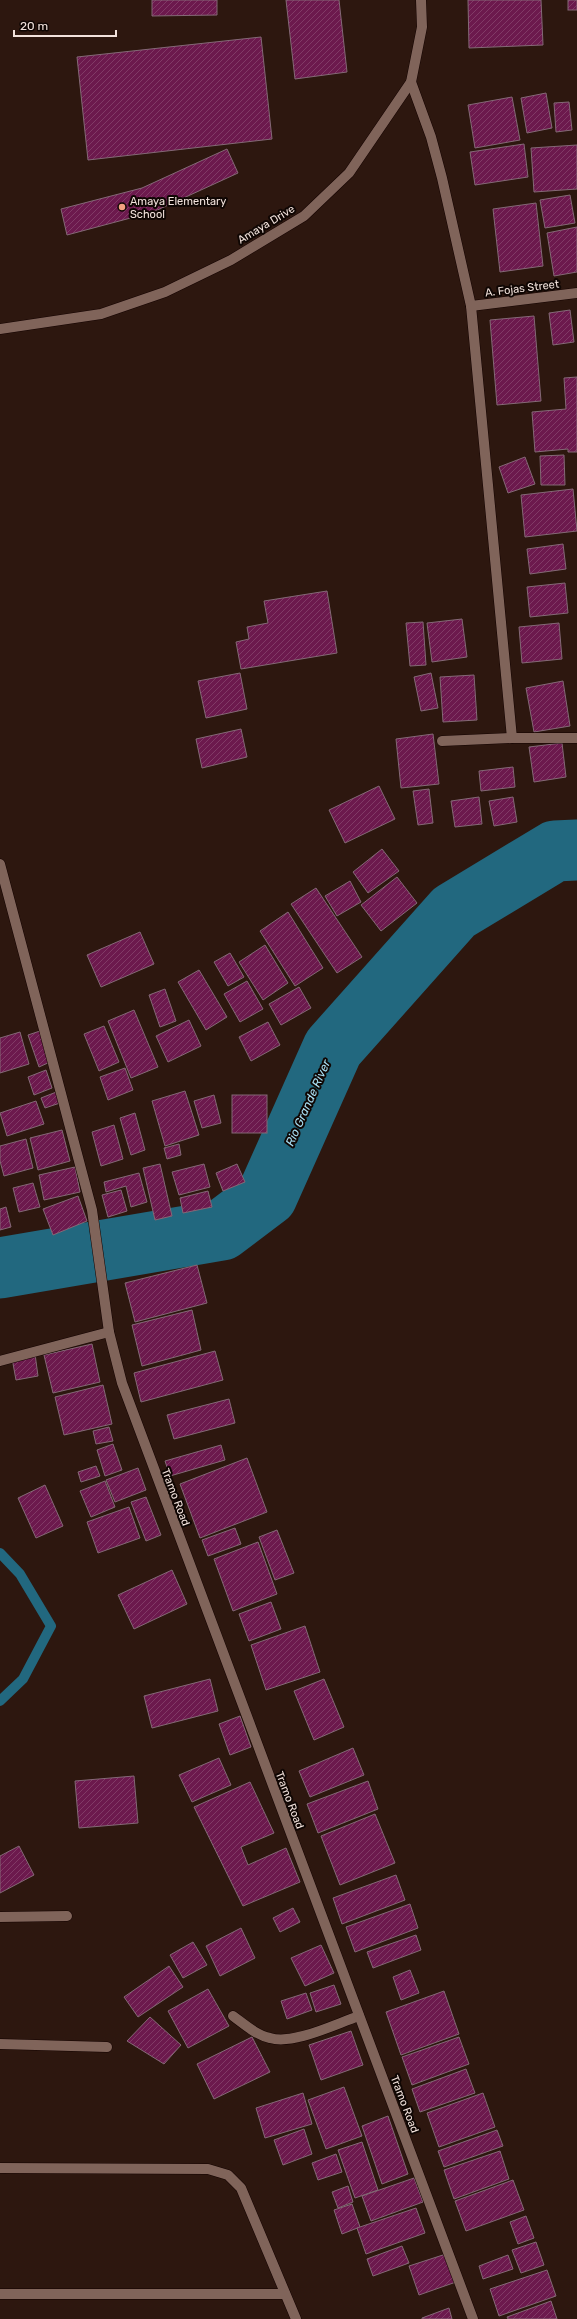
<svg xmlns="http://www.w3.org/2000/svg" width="577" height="2319" font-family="Rubik,sans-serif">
	<defs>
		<pattern id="building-hatch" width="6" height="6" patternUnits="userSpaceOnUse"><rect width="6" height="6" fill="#6c194d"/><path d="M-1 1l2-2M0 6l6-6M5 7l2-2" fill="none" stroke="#813a66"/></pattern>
	</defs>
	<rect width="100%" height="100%" fill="#2d170f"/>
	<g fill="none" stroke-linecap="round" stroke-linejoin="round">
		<!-- stream -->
		<path stroke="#22687f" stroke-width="10" d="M0,1553l20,21 31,52 -28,53 -23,22"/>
		<!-- river -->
		<path stroke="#22687f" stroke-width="61" d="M0,1268l222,-38 45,-34 66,-148 121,-136 101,-61 22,-1"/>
	</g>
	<!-- building -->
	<g fill="url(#building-hatch)" stroke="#846976">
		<path d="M152,0h65v15l-65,1z"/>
		<path d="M286,0h53l8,72 -52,7z"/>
		<path d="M468,0h73l2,45 -74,3z"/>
		<rect x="568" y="0" width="9" height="10"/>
		<path d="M261,37l11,102 -184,21 -11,-103z"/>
		<path d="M546,93l6,35 -25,5 -6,-35z"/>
		<path d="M512,97l8,43 -45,8 -7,-43z"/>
		<path d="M569,102l3,28 -16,2 -2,-29z"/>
		<path d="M524,144l4,33 -53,8 -5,-33z"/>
		<path d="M577,145v44l-43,3 -3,-44z"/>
		<path d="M227,149l11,24 -85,39 -86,23 -6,-26 81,-21z"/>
		<path d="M570,195l5,28 -30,5 -5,-28z"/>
		<path d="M536,203l7,63 -43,6 -7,-63z"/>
		<path d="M577,227v45l-23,4 -7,-43z"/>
		<path d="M570,310l4,32 -21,3 -4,-32z"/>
		<path d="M534,316l7,85 -44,4 -7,-85z"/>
		<path d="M577,377v75h-9v-3l-33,3 -3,-40 34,-3 -2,-31z"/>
		<path d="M564,455l1,30h-24l-1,-29z"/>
		<path d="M525,457l10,27 -27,9 -9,-26z"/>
		<path d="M573,489l4,42 -52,6 -4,-42z"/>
		<path d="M563,544l3,25 -36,5 -3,-25z"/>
		<path d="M565,583l3,30 -38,4 -3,-30z"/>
		<path d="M327,591l10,62 -96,16 -5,-27 13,-3 -2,-12 21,-4 -4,-22z"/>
		<path d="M462,619l5,38 -35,5 -5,-39z"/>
		<path d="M423,622l3,43 -16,1 -4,-43z"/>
		<path d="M559,623l3,36 -40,4 -3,-36z"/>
		<path d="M240,673l7,36 -41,9 -8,-37z"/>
		<path d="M431,673l7,35 -17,3 -7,-34z"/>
		<path d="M474,675l3,45 -34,2 -3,-45z"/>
		<path d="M563,681l7,45 -36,6 -8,-44z"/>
		<path d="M241,729l6,28 -45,11 -6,-29z"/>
		<path d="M433,734l6,50 -38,4 -5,-49z"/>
		<path d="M562,743l4,34 -32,5 -5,-35z"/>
		<path d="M513,767l2,20 -34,4 -2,-20z"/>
		<path d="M379,786l16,33 -50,24 -16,-33z"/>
		<path d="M429,789l4,34 -15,2 -5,-34z"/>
		<path d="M479,797l3,27 -27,3 -4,-26z"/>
		<path d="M513,797l4,25 -23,4 -5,-25z"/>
		<path d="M382,849l17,22 -31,22 -15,-21z"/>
		<path d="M397,877l20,26 -36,28 -20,-26z"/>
		<path d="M350,881l11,21 -24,14 -12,-20z"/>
		<path d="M316,888l46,69 -25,16 -46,-69z"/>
		<path d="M288,912l35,56 -28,18 -35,-55z"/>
		<path d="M140,932l14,32 -53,23 -14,-32z"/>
		<path d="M265,945l23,38 -25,17 -24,-38z"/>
		<path d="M230,953l14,24 -16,9 -14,-24z"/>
		<path d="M199,970l28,47 -21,13 -28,-48z"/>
		<path d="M247,981l16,28 -23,13 -16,-28z"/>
		<path d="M299,987l12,21 -30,17 -12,-21z"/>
		<path d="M165,989l11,32 -16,6 -11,-32z"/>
		<path d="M134,1010l24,57 -27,11 -23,-57z"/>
		<path d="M189,1020l12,26 -33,16 -12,-26z"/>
		<path d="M268,1022l12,23 -29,16 -12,-24z"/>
		<path d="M104,1026l15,36 -20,9 -15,-37z"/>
		<path d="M40,1031l10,31 -11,5 -11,-32z"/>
		<path d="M20,1032l9,32 -29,9v-35z"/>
		<path d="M125,1068l8,22 -25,10 -8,-23z"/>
		<path d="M46,1070l6,18 -18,7 -6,-18z"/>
		<path d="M59,1091l4,11 -18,6 -4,-10z"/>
		<path d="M185,1091l14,44 -34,11 -13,-45z"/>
		<path d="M214,1095l7,28 -19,5 -8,-27z"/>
		<rect x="232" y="1095" width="35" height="38"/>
		<path d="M36,1101l8,23 -37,12 -7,-23z"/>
		<path d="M135,1113l10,37 -14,5 -11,-37z"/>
		<path d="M114,1125l9,34 -22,7 -9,-34z"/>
		<path d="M62,1130l8,31 -32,9 -8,-32z"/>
		<path d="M26,1139l7,29 -29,8 -4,-15v-15z"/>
		<path d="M179,1144l2,11 -14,4 -3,-11z"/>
		<path d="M160,1164l12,52 -17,4 -12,-52z"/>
		<path d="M204,1164l6,23 -31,8 -7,-23z"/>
		<path d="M237,1164l8,18 -22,9 -7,-18z"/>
		<path d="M75,1167l5,25 -36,8 -5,-25z"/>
		<path d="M139,1173l8,29 -16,5 -5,-21 -20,6 -2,-10z"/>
		<path d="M33,1183l7,24 -21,5 -6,-24z"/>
		<path d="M121,1190l6,21 -19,6 -6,-22z"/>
		<path d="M208,1191l4,16 -29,6 -3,-15z"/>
		<path d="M78,1196l9,25 -34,14 -10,-26z"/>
		<path d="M6,1207l5,20 -11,3v-21z"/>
		<path d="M197,1265l10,38 -72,19 -10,-39z"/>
		<path d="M192,1310l9,40 -59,16 -10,-41z"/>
		<path d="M92,1344l8,38 -47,11 -9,-38z"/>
		<path d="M215,1351l8,29 -82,22 -7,-29z"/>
		<path d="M35,1354l3,22 -22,4 -4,-22z"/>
		<path d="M103,1385l9,39 -48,11 -9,-38z"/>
		<path d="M229,1399l6,24 -61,16 -7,-24z"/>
		<path d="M109,1427l4,14 -17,3 -3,-13z"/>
		<path d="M113,1444l9,26 -17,6 -8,-26z"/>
		<path d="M221,1445l4,15 -55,16 -5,-15z"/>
		<path d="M247,1458l20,54 -67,26 -20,-54z"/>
		<path d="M96,1466l4,10 -19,6 -3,-10z"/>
		<path d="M138,1468l8,22 -31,12 -9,-22z"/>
		<path d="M105,1481l10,26 -24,10 -11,-26z"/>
		<path d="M45,1485l18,41 -27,12 -18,-40z"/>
		<path d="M146,1497l15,38 -15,6 -15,-39z"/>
		<path d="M129,1507l11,31 -42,15 -11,-31z"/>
		<path d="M235,1528l6,16 -33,12 -6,-16z"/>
		<path d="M277,1530l17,43 -19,7 -16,-43z"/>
		<path d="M258,1542l19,52 -44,17 -19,-52z"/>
		<path d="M172,1570l15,34 -53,25 -16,-34z"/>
		<path d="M271,1602l10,27 -32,12 -10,-27z"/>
		<path d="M305,1626l15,46 -54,18 -15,-45z"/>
		<path d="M210,1679l8,32 -66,17 -8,-32z"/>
		<path d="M324,1679l20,48 -30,13 -20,-49z"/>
		<path d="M240,1716l11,31 -21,8 -11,-31z"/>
		<path d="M353,1748l11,27 -54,22 -11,-26z"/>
		<path d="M219,1758l12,27 -39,17 -13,-27z"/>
		<path d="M134,1776l4,47 -59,5 -4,-47z"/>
		<path d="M368,1781l10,28 -60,24 -11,-29z"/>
		<path d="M250,1782l24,51 -33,14 7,18 38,-17 14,34 -57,24 -49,-99z"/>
		<path d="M375,1814l20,49 -55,22 -19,-49z"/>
		<path d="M19,1846l15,29 -34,18v-37z"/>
		<path d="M396,1875l9,25 -63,24 -9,-26z"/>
		<path d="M410,1904l8,24 -63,24 -9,-25z"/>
		<path d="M293,1908l7,14 -20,10 -7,-14z"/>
		<path d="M241,1928l14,30 -35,18 -14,-30z"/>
		<path d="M416,1935l5,15 -48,18 -6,-16z"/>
		<path d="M193,1942l14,23 -24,13 -13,-23z"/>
		<path d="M321,1945l13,28 -29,13 -14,-28z"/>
		<path d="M169,1966l14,21 -45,30 -14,-20z"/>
		<path d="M410,1970l9,23 -18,7 -8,-23z"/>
		<path d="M334,1985l7,19 -25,8 -6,-19z"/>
		<path d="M208,1989l21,37 -41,22 -20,-37z"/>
		<path d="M444,1991l15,43 -58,21 -15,-43z"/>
		<path d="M306,1993l6,17 -25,9 -6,-18z"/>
		<path d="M150,2017l31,28 -17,19 -37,-23z"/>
		<path d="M351,2031l12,34 -42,15 -12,-35z"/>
		<path d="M252,2037l18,35 -56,27 -17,-35z"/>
		<path d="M459,2037l10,27 -57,21 -10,-28z"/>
		<path d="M466,2069l9,24 -55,19 -8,-23z"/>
		<path d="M344,2087l18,49 -36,13 -18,-49z"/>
		<path d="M303,2093l9,31 -47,14 -9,-30z"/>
		<path d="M483,2093l12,34 -56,20 -12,-34z"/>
		<path d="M388,2116l20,58 -26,10 -20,-58z"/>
		<path d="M304,2129l8,25 -29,11 -9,-25z"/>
		<path d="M497,2130l6,16 -59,21 -6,-16z"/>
		<path d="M362,2142l16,48 -23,8 -17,-48z"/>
		<path d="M500,2151l9,28 -55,20 -10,-29z"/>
		<path d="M336,2154l6,18 -24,8 -6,-17z"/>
		<path d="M414,2178l9,24 -52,19 -9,-25z"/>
		<path d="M513,2180l11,30 -58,21 -11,-30z"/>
		<path d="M348,2186l5,16 -15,6 -6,-16z"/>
		<path d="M352,2204l8,23 -18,7 -8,-24z"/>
		<path d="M416,2208l9,25 -59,21 -9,-26z"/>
		<path d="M526,2216l8,22 -16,6 -8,-22z"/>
		<path d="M536,2242l8,23 -23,8 -9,-23z"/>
		<path d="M402,2246l7,17 -36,13 -6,-17z"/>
		<path d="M446,2254l10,28 -37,13 -10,-29z"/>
		<path d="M508,2255l5,14 -30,10 -4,-13z"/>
		<path d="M547,2270l9,26 -57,20 -9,-27z"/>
		<path d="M551,2301l6,18h-49l-1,-2z"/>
		<path d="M449,2308l3,11h-30v-1z"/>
	</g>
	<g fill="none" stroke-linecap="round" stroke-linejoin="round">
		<!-- service casing -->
		<g stroke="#140300" stroke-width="11">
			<g id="service">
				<path d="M442,741l70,-3"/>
				<path d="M233,2016c11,8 23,19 37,22 24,7 65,-14 89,-22"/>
			</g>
		</g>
		<!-- minor casing -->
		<g stroke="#140300" stroke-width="11">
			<g id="minor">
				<path d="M411,82l20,55 11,41 29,128 41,432h65"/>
				<path d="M471,306l106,-13"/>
				<path d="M0,1361l109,-29"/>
				<path d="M0,1917l67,-1"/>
				<path d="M0,2044l107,3"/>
				<path d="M0,2168l208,1 20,6 13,13 55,131"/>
				<path d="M0,2294h285"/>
			</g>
		</g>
		<!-- tertiary casing -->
		<g stroke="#140300" stroke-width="11">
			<g id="tertiary">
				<path d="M0,329l101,-15 64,-22 66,-32 73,-44 45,-43 62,-91 11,-55 -1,-27"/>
				<path d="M0,864l92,346 17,122 13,51 351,936"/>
			</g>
		</g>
		<!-- service -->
		<use href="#service" stroke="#80645a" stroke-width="10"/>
		<!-- minor -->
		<use href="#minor" stroke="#80645a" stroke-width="10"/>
		<!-- tertiary -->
		<use href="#tertiary" stroke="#80645a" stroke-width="10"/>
	</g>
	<!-- markers -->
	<circle fill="#f2a080" stroke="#0f0603" stroke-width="1.5" cx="122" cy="207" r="4"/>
	<g text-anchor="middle" stroke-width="4" stroke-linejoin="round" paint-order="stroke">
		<!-- poi labels -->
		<g font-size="11" fill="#f2e2dc" stroke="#0f0603" text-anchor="start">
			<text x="130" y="205">Amaya Elementary<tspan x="130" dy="13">School</tspan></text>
		</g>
		<!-- street labels -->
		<g font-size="11" fill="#f2e2dc" stroke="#0f0603">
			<text transform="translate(266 224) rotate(-31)" y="4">Amaya Drive</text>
			<text transform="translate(522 288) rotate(-7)" y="4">A. Fojas Street</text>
			<text transform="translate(176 1497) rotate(69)" y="4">Tramo Road</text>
			<text transform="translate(290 1800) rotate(69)" y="4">Tramo Road</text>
			<text transform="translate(405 2104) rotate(69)" y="4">Tramo Road</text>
		</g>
		<!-- water labels -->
		<g font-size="12" font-style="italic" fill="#a9e0f5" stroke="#0f0603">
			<text transform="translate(308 1103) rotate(-66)" y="4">Rio Grande River</text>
		</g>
	</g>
	<!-- scale -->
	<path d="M14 30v6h102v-6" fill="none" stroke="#f2e2dc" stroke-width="2"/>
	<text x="20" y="30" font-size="12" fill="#f2e2dc" stroke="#0f0603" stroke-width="3" paint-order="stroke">20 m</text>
</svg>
